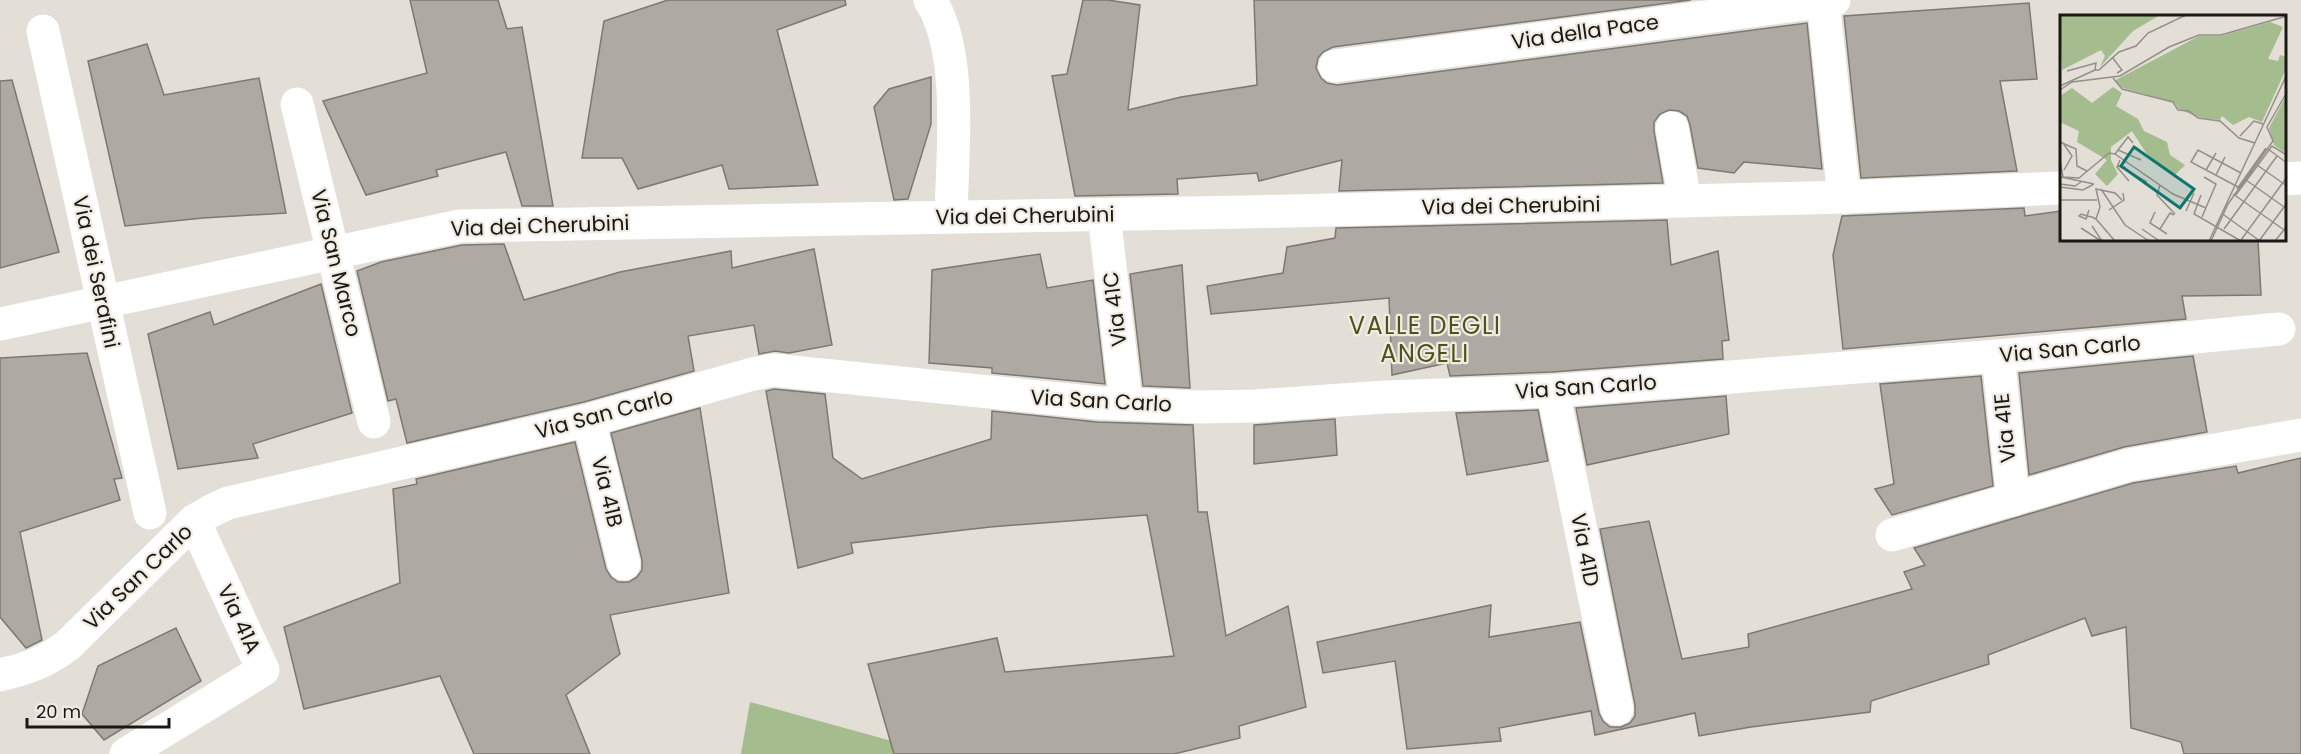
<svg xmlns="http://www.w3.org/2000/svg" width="2301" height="754" font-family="Poppins,sans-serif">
	<rect width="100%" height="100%" fill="#e3ded6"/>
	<!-- green -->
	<path fill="#a5bc8e" d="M750,702l189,52h-198z"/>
	<!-- building -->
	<g fill="#aea9a2" stroke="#7d7971" stroke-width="1.5">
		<path d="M410,0h88l9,29 15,-2 31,179h-31l-16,-54 -70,18 2,6 -72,19 -43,-94 104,-28z"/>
		<path d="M668,0h177l1,5 -69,25 41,155 -89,4 -7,-24 -84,24 -16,-31h-40l22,-137z"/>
		<path d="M1083,0h25l32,5 -12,105 53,-13 76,-12 -3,-85h437l-358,47 -10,5 -5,6 -2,10 5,10 6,5 10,2 470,-62 15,146 -78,-7 -10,11 -36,-5 -8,-43 -3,-9 -8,-5 -10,-1 -9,4 -6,8v9l9,52 -324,8 3,-31 -83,21 -2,-8 -80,6 1,15 -103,2 -23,-120 15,-2z"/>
		<path d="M2029,3l8,76 -37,2 17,90 -156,7 -17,-162z"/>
		<path d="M147,44l17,51 95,-17 27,135 -83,5 -78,8 -37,-165z"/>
		<path d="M931,77v47l-23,75 -14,1 -20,-93 15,-18z"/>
		<path d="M12,80l47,172 -59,16v-187z"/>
		<path d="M2024,208l1,8 36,-5v29h197l3,55 -79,1 4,23 -343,30 -10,-94 9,-39z"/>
		<path d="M1667,220l4,45 47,-14 11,89 -7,1 1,18 -171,13 -102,4 -3,-13 -55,12 -3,-77 -178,16 -4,-28 76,-13 4,-26 48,-9 1,-10z"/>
		<path d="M504,244l20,56 96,-28 111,-21 1,17 82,-19 18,96 -43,8 -14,-2 -16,3 -5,-29 -66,11 6,35 -110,31 -177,41 -11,-44 -8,2 -31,-130 24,-9 81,-17z"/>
		<path d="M1040,254l7,34 46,-8 12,104 -113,-11v-5l-63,-5 3,-93z"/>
		<path d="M1182,265l8,123 -47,-2 -13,-112z"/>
		<path d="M321,284l31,129 -99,31 5,14 -80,11 -30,-135 62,-22 4,13z"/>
		<path d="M87,353l35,125 -8,1 6,21 -100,32 22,108 -16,8 -26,-31v-259z"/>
		<path d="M2193,356l14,76 -83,15 -95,28 -10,-102z"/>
		<path d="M1981,376l12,110 -101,29 -17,-26 19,-5 -14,-100z"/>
		<path d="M774,389l51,5 8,64 29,21 129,-40 1,-28 105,11 96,3 5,87h9l19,124 62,-30 18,101 -67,19 1,12 -66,16h-280l-26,-90 129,-26 8,34 169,-16 -27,-141 -157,12 -139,16 2,10 -55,15 -32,-177z"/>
		<path d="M1726,396l3,38 -142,31 -11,-57z"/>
		<path d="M700,408l29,185 -119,22 10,39 -54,41 24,59h-116l-34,-78 -136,33 -20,-82 116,-44 -7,-94 24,-5 -1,-5 159,-37 31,127 5,8 7,5h11l8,-5 5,-7v-10l-31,-127z"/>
		<path d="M1538,410l10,51 -81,14 -11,-62z"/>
		<path d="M1335,419l2,36 -83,9v-39z"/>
		<path d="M2301,458v296h-117l-3,-12 -50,-14 -5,-101 -34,9 -7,-18 -97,37 1,9 -118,37 -1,11 -119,15 -52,9 -4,-23 -100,22 -4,-24 -92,17 2,13 -94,8 -12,-88 -72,12 -6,-31 174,-37 -2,32 91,-15 19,91 4,8 7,6h11l9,-4 5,-7v-11l-35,-176 49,-8 33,138 67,-12 -1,-13 164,-45 -8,-17 21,-7 -11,-17 219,-65 103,-17 2,7z"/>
		<path d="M176,628l25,53 -97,59 -22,-26 16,-48z"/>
	</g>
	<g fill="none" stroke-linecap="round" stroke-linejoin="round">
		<!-- minor -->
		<g stroke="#fff" stroke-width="33">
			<path d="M930,0c34,51 22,156 21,217"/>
			<path d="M1823,0l21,197"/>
			<path d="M43,31l107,482"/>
			<path d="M1335,66l499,-66"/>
			<path d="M297,104l77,318"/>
			<path d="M1672,128l13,73"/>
			<path d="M2284,179l17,-1"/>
			<path d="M1104,215l22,188"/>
			<path d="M0,324l460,-98 786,-14 598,-15 217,-9"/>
			<path d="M1998,356l15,144"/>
			<path d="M1553,391l64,318"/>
			<path d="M589,420l35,144"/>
			<path d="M1892,535l237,-70 172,-30"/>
			<path d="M0,675c26,-6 46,-13 68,-30l126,-124 17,-10 17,-8 361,-83 164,-46 20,-4 326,33 102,4 54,-1 129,-9 169,-6 445,-35 281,-27"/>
			<path d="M126,754l137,-84 -69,-149"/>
		</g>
	</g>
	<g text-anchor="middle" stroke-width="4.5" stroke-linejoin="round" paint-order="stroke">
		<!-- street labels -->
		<g font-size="21" fill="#1a1815" stroke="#f0ece3">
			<text transform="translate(1585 32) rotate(-8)" y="7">Via della Pace</text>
			<text transform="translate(1511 206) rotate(-1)" y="7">Via dei Cherubini</text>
			<text transform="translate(1025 216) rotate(-1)" y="7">Via dei Cherubini</text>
			<text transform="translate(540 226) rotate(-2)" y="7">Via dei Cherubini</text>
			<text transform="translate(336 263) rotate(76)" y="7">Via San Marco</text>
			<text transform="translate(96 272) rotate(78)" y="7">Via dei Serafini</text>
			<text transform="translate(1115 309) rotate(-97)" y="7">Via 41C</text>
			<text transform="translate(2070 349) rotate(-5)" y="7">Via San Carlo</text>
			<text transform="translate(1586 387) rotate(-4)" y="7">Via San Carlo</text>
			<text transform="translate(1101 401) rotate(3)" y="7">Via San Carlo</text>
			<text transform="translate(604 414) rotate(-15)" y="7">Via San Carlo</text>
			<text transform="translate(2005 428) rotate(-96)" y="7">Via 41E</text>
			<text transform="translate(607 492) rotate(76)" y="7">Via 41B</text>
			<text transform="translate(1585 550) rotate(79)" y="7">Via 41D</text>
			<text transform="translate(138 577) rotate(-44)" y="7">Via San Carlo</text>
			<text transform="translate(239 619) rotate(65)" y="7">Via 41A</text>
		</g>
		<!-- quarter labels -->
		<g font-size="24" letter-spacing="1.5" fill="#4c5218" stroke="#f0ece3">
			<text x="1425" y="334">VALLE DEGLI<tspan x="1425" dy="28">ANGELI</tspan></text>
		</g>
	</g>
	<!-- overview -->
	<g transform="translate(2060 15)">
		<rect width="226" height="226" fill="#e3ded6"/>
		<path d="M0,0h100l-27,16 -33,36 5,-11 -4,-6 -39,20zM210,7l13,5 -15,32 10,2 2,-6 6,2v12l-24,53 -13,-5 -16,8 -11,-9 -2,4 -23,-3 -18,-8 -5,-7 -51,-14 -9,-7 85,-45h22zM53,72l9,6 -6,13 22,13 6,12 23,11 3,13 15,10 -11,11 -28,-23 -14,-22 -21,16v13l7,14 -11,12 -12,-12 12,-14 -30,-18 2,-11 -17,-8 -2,3v-30l12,-8 20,15zM226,81l1,52 -3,4 -10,-7 -5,-17z" fill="#a5bc8e"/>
		<path fill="none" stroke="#938f89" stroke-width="1.5" d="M52,42l10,13 -5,3M35,55h4l20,-18 17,-6 12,-13 38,-18M7,56l29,-8 -1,7M53,63l9,11 51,13 5,8 11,1 9,7 22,3 19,17 16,5M0,71l35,-16M0,75l12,-8 48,-6 49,-29 30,-12h22l66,-19M180,121l14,-15 9,3M0,127l16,7 1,17 10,5M3,128l9,13 -8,14M208,134l19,14M58,135l23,10M55,139l58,40 33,14M55,139l13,-17 5,6M0,145l3,17 16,1 30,-25 6,1M60,145l-3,7 12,14M57,150l30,17M197,150l30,21M146,155l10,-17M156,160l9,-18M1,162l33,7M186,165l41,29M0,169l15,2 6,-4M100,170l-3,10 18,19M0,172l23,3 11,-6M178,172l-47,-25 7,-12 43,23M41,174l24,36 24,16M177,174l29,-41M173,179l54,38M141,180l-7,19 47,27M175,181l37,-50 13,8M0,185h37M29,195l-3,9 -7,-3 2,-2 6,2 5,1 4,2M49,195l15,-10 -1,-7M126,196l8,-18M95,197l-5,11 17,11M164,200l36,26M142,202l14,-33 -12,-7M36,204l4,-12 -4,-18 19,4 7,7M36,204l19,22M32,211l10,15M21,213l20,13M82,214l16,11M100,214l10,-16 4,2M164,214l53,-73M181,225l46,-63M149,226l78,-167M151,226l17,-37 45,-63 -6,-14 20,-35M199,226l28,-38M215,226l12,-15"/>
		<path fill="#0f766e" fill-opacity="0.15" stroke="#0f766e" stroke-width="3" d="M74,132l60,42 -14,19 -59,-42z"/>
		<rect width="226" height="226" fill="none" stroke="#1a1815" stroke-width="3"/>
	</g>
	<!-- scale -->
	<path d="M27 718v9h142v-9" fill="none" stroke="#1a1815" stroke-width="3"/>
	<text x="36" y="718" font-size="18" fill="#1a1815" stroke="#f0ece3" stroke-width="4.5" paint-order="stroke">20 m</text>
</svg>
